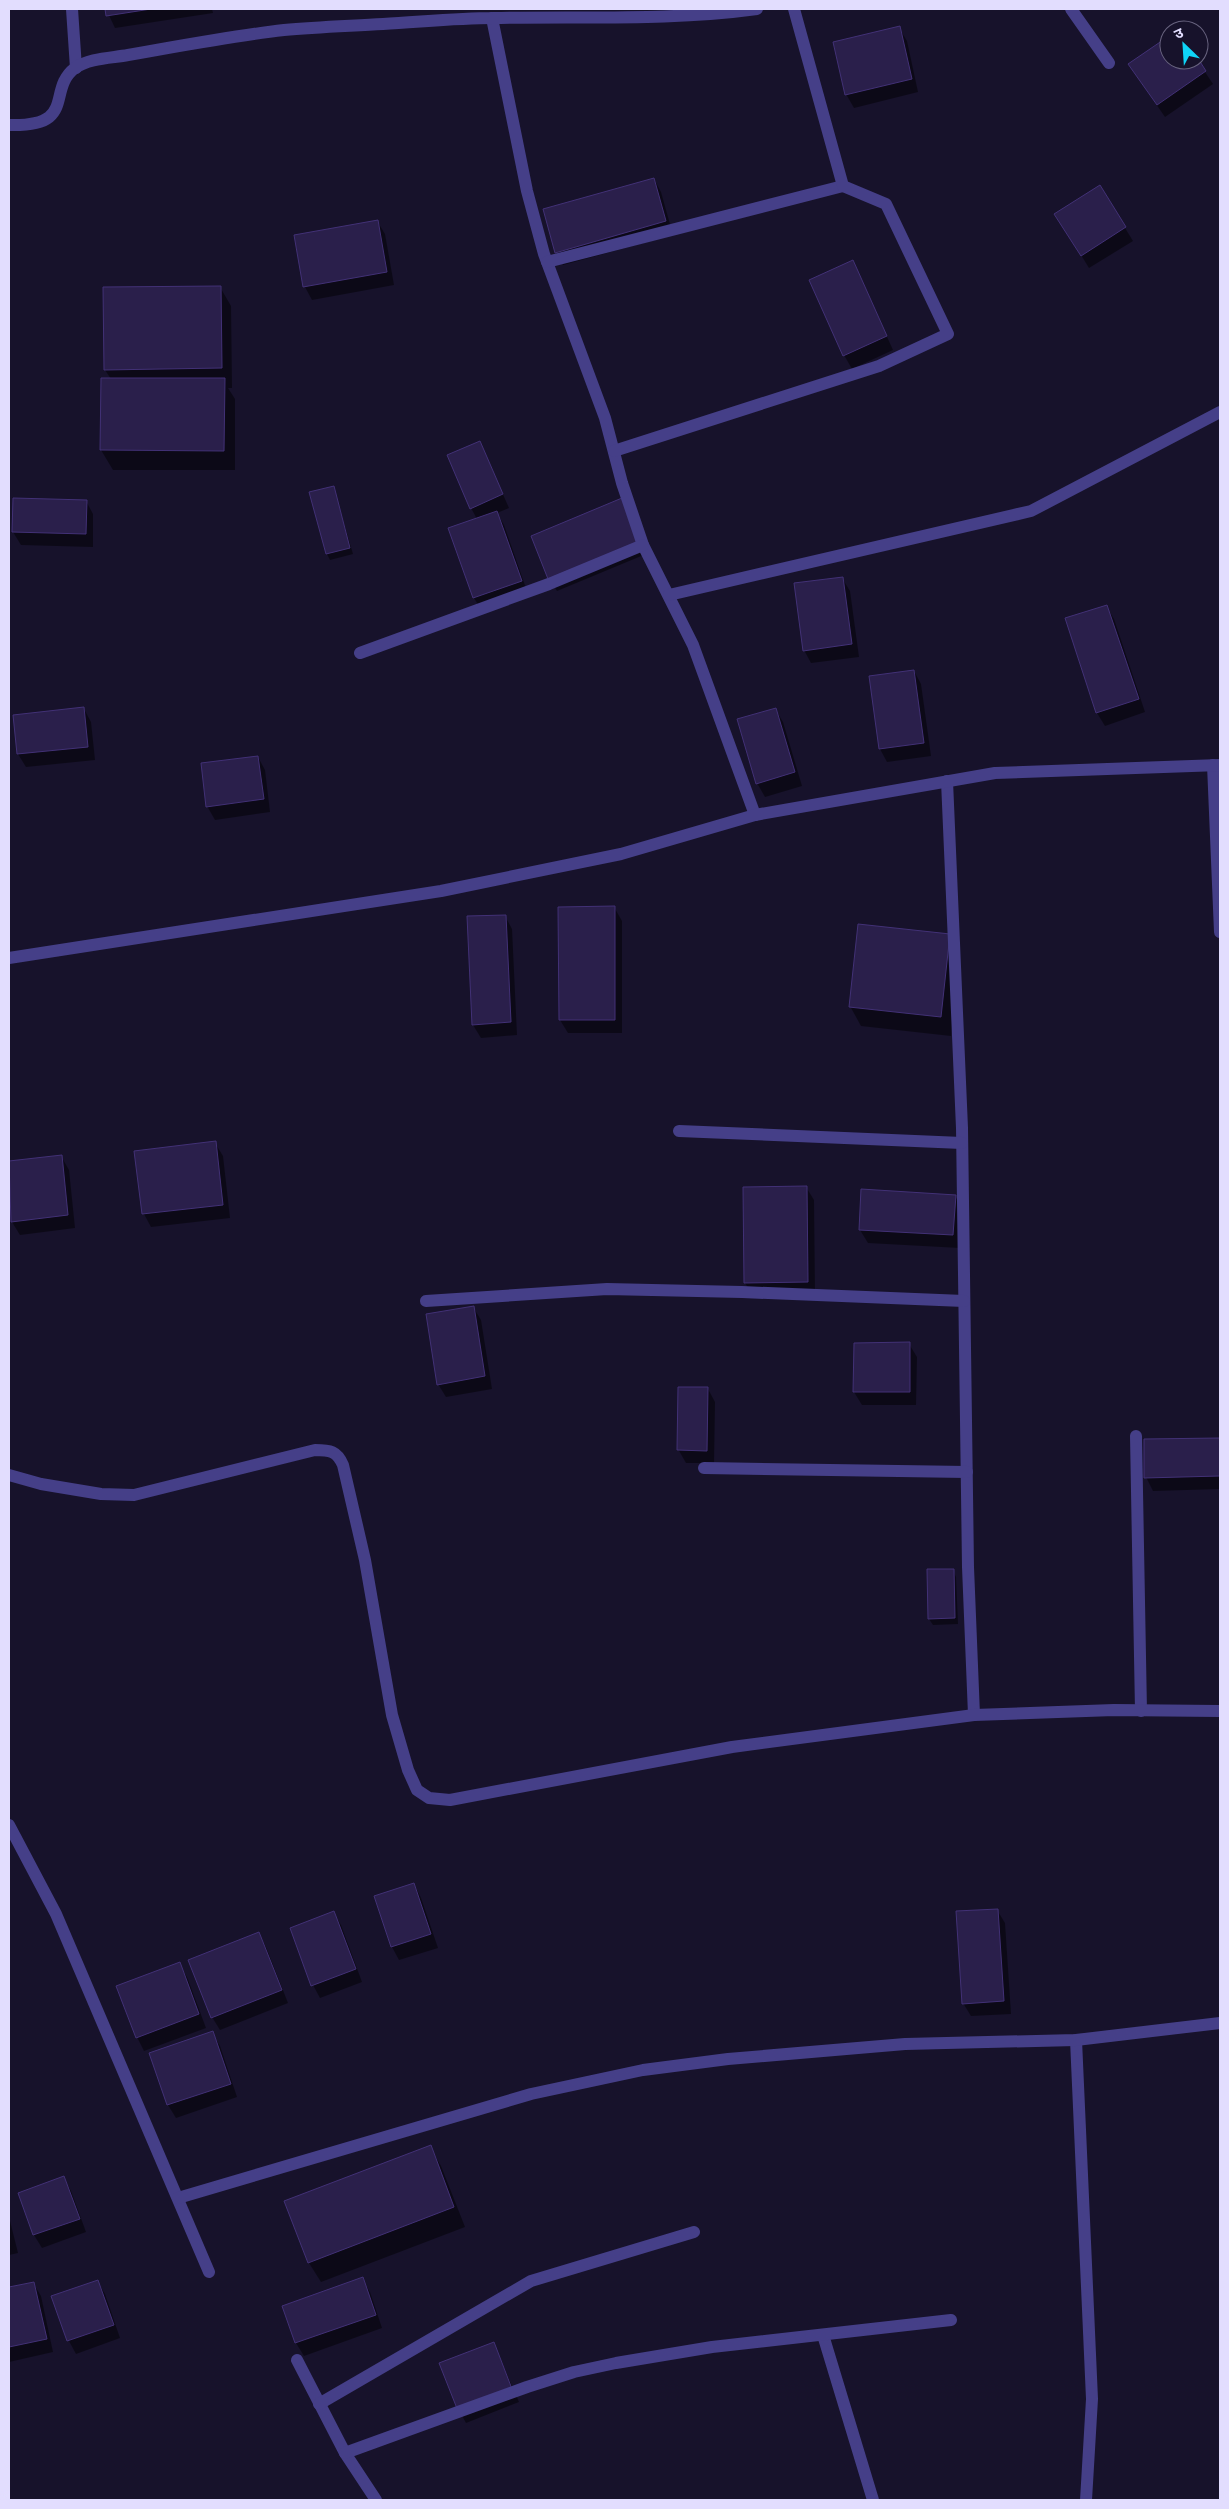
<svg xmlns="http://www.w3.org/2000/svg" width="1229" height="2509" font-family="'DejaVu Sans','Noto Sans Devanagari',sans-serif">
	<rect width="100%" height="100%" fill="#17122b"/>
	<!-- shadow -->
	<g fill="#0007">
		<path d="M106,9h106l1,4 -98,15z"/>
		<path d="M899,28l8,13 11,51 -64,16 -8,-14z"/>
		<path d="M1169,37v23h28l16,24 -48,33 -36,-52z"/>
		<path d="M654,179l7,13 12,43 -110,30 -7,-13z"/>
		<path d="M377,221l8,13 9,51 -82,15 -7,-13 -9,-51z"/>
		<path d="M1064,227l61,1 8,13 -44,27z"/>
		<path d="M853,262l40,88 -41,19 -8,-14z"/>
		<path d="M220,287l11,19 1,82h-4l7,11v71h-122l-12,-20 10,-71 -6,-9v-82z"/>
		<path d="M480,443l29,65 -12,5 7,12 24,69 -46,17 -8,-13 -24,-69 27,-10 -6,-11z"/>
		<path d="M333,487l20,67 -23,6 -3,-6z"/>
		<path d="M15,499l71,2 7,13v33l-72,-2 -8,-13z"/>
		<path d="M622,500l24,54 -89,37 -8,-13z"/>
		<path d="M842,578l8,13 9,66 -48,6 -7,-13z"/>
		<path d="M1106,606l8,13 31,93 -40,14 -8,-13z"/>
		<path d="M914,671l7,13 10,72 -44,6 -7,-13z"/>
		<path d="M84,709l7,13 4,38 -69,7 -8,-13 -3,-38z"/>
		<path d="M775,709l8,13 19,64 -37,11 -8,-14z"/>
		<path d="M258,757l7,13 5,42 -55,8 -8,-14z"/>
		<path d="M614,907l8,14v112h-54l-8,-13z"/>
		<path d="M505,916l7,13 5,106 -36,3 -8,-13z"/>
		<path d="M859,926l101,29 -9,81 -90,-10 -11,-20z"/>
		<path d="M215,1143l8,13 7,62 -79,9 -7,-13z"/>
		<path d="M61,1156l8,14 6,58 -55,7 -8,-13 -3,-29v-31z"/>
		<path d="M806,1187l8,13 1,95 -62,1 -8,-13z"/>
		<path d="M955,1196l8,13 -3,39 -92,-5 -8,-13z"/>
		<path d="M473,1307l8,13 11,69 -46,8 -8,-13z"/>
		<path d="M909,1344l8,13 -1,48h-54l-8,-13z"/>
		<path d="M708,1389l7,13 -1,61h-28l-8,-14z"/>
		<path d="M1220,1439v50l-67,2 -7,-14 -1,-37z"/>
		<path d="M953,1570l3,7 2,47 -25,1 -4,-6z"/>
		<path d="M414,1884l7,14 17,50 -39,12 -7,-13 -17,-50z"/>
		<path d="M997,1910l8,13 6,91 -40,2 -8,-13z"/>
		<path d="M333,1912l8,13 21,57 -42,16 -7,-13z"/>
		<path d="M259,1934l7,13 22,56 -68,27 -8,-13z"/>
		<path d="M179,1964l8,13 19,51 -62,23 -7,-14z"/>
		<path d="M212,2033l8,13 17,51 -61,21 -8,-13 -17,-52z"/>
		<path d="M430,2147l11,19 24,61 -144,55 -12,-19 -23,-62z"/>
		<path d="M64,2178l7,13 15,41 -44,16 -8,-13 -14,-41z"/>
		<path d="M9,2217l9,36 -9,2z"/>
		<path d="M362,2279l8,13 12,36 -78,28 -8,-13 -12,-37z"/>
		<path d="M97,2281l8,13 15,44 -44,16 -7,-13 -16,-44z"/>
		<path d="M33,2283l8,13 12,56 -44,10v-73z"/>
		<path d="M493,2343l26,59 -53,21 -7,-13z"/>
	</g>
	<!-- building -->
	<g fill="#2a1f4b" stroke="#423176">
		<path d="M105,9h46l-45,7z"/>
		<path d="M900,26l12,53 -67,16 -12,-53z"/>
		<path d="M1169,36v24h30l7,11 -49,34 -29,-41z"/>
		<path d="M654,178l12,43 -111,32 -12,-44z"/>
		<path d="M1100,185l26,42 -45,29 -27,-42z"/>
		<path d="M378,220l9,52 -84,15 -9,-52z"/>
		<path d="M853,260l34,76 -44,20 -34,-76z"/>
		<path d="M221,286l1,82 -118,2 -1,-83z"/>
		<path d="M101,378h124l-1,73 -124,-1z"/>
		<path d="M480,441l23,53 -33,15 -23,-54z"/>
		<path d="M334,486l16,62 -24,6 -17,-62z"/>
		<path d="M13,498l74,2 -1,34 -74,-2z"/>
		<path d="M622,498l18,43 -92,38 -17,-43z"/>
		<path d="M497,511l25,70 -49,17 -25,-70z"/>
		<path d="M843,577l9,67 -49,7 -9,-68z"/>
		<path d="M1107,605l32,94 -43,14 -31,-95z"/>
		<path d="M914,670l10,73 -45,6 -10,-73z"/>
		<path d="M84,707l4,40 -71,7 -4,-39z"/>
		<path d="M776,708l19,64 -39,12 -19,-65z"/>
		<path d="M258,756l6,43 -58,8 -5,-44z"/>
		<path d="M615,906v114h-56l-1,-113z"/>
		<path d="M506,915l5,107 -39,3 -5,-109z"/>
		<path d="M858,924l92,10 -9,83 -92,-10z"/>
		<path d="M216,1141l7,64 -81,9 -8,-63z"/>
		<path d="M62,1155l6,60 -57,7 -2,-61z"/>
		<path d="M807,1186l1,96 -64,1 -1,-96z"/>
		<path d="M861,1189l95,6 -3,40 -94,-5z"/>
		<path d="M474,1306l11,70 -48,9 -11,-71z"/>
		<path d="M910,1342v50h-57l1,-49z"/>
		<path d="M678,1387h30l-1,64 -30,-1z"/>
		<path d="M1220,1438v38l-76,2v-39z"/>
		<path d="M927,1569h27l1,49 -27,1z"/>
		<path d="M414,1883l17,51 -40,13 -17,-51z"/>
		<path d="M998,1909l6,92 -42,3 -6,-93z"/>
		<path d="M334,1911l22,58 -45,17 -21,-58z"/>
		<path d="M259,1932l23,58 -71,28 -23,-58z"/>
		<path d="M180,1962l19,52 -63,24 -20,-52z"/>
		<path d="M213,2031l18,53 -64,21 -18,-52z"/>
		<path d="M431,2145l23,62 -146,56 -24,-62z"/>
		<path d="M64,2176l16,43 -47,16 -15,-42z"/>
		<path d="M363,2277l13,38 -81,28 -13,-37z"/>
		<path d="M98,2280l16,45 -47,16 -16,-45z"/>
		<path d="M34,2282l13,57 -38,8v-60z"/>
		<path d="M494,2342l18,47 -54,22 -19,-48z"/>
	</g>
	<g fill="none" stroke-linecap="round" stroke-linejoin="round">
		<!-- street -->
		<g stroke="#453f88" stroke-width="12">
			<path d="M72,9l4,59"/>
			<path d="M1071,9l38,54"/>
			<path d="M492,18l35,173 17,63 61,164 17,65 21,62 50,100 62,170"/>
			<path d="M9,125c69,2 37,-35 66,-57 14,-10 37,-10 53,-13 52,-9 104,-19 156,-25 33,-3 66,-4 99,-6 37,-2 74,-6 110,-6 89,-2 177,3 264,-9"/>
			<path d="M547,262l296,-76"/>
			<path d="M614,451l265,-85 69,-32 -62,-130 -43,-18 -49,-177"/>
			<path d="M669,595l362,-84 189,-99"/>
			<path d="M360,653l189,-69 94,-39"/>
			<path d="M1213,765l7,167"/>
			<path d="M947,781l15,347 6,439 6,148"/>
			<path d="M9,958l432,-67 180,-37 134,-39 240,-42 225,-8"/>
			<path d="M679,1131l283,12"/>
			<path d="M426,1301l181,-12 135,3 222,9"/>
			<path d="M1136,1436l5,275"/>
			<path d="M704,1468l263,4"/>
			<path d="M9,1475l32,9 60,10 33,1 181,-45c15,0 22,1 28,15l22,95 27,155 16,55 9,20 12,8 21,2 282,-53 242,-32 140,-5 106,1"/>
			<path d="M9,1825l47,89 153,358"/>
			<path d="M1076,2040l16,359 -6,101"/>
			<path d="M178,2198l353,-104 112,-24 85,-11 177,-15 171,-4 144,-17"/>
			<path d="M823,2335l50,165"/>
			<path d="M297,2360l48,93 31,47"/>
			<path d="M319,2404l212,-123 163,-49"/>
			<path d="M345,2453l182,-66 47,-15 42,-9 96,-16 239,-27"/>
		</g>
	</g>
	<!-- border -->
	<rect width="1229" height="2509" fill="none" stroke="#e2ddfe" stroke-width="20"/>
	<!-- north arrow -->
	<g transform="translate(1184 45) rotate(335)"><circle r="24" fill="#17122b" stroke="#68637f"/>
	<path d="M0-4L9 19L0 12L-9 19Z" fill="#0fd4f7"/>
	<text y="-8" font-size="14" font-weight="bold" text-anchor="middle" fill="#e2ddfe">उ</text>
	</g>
</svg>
